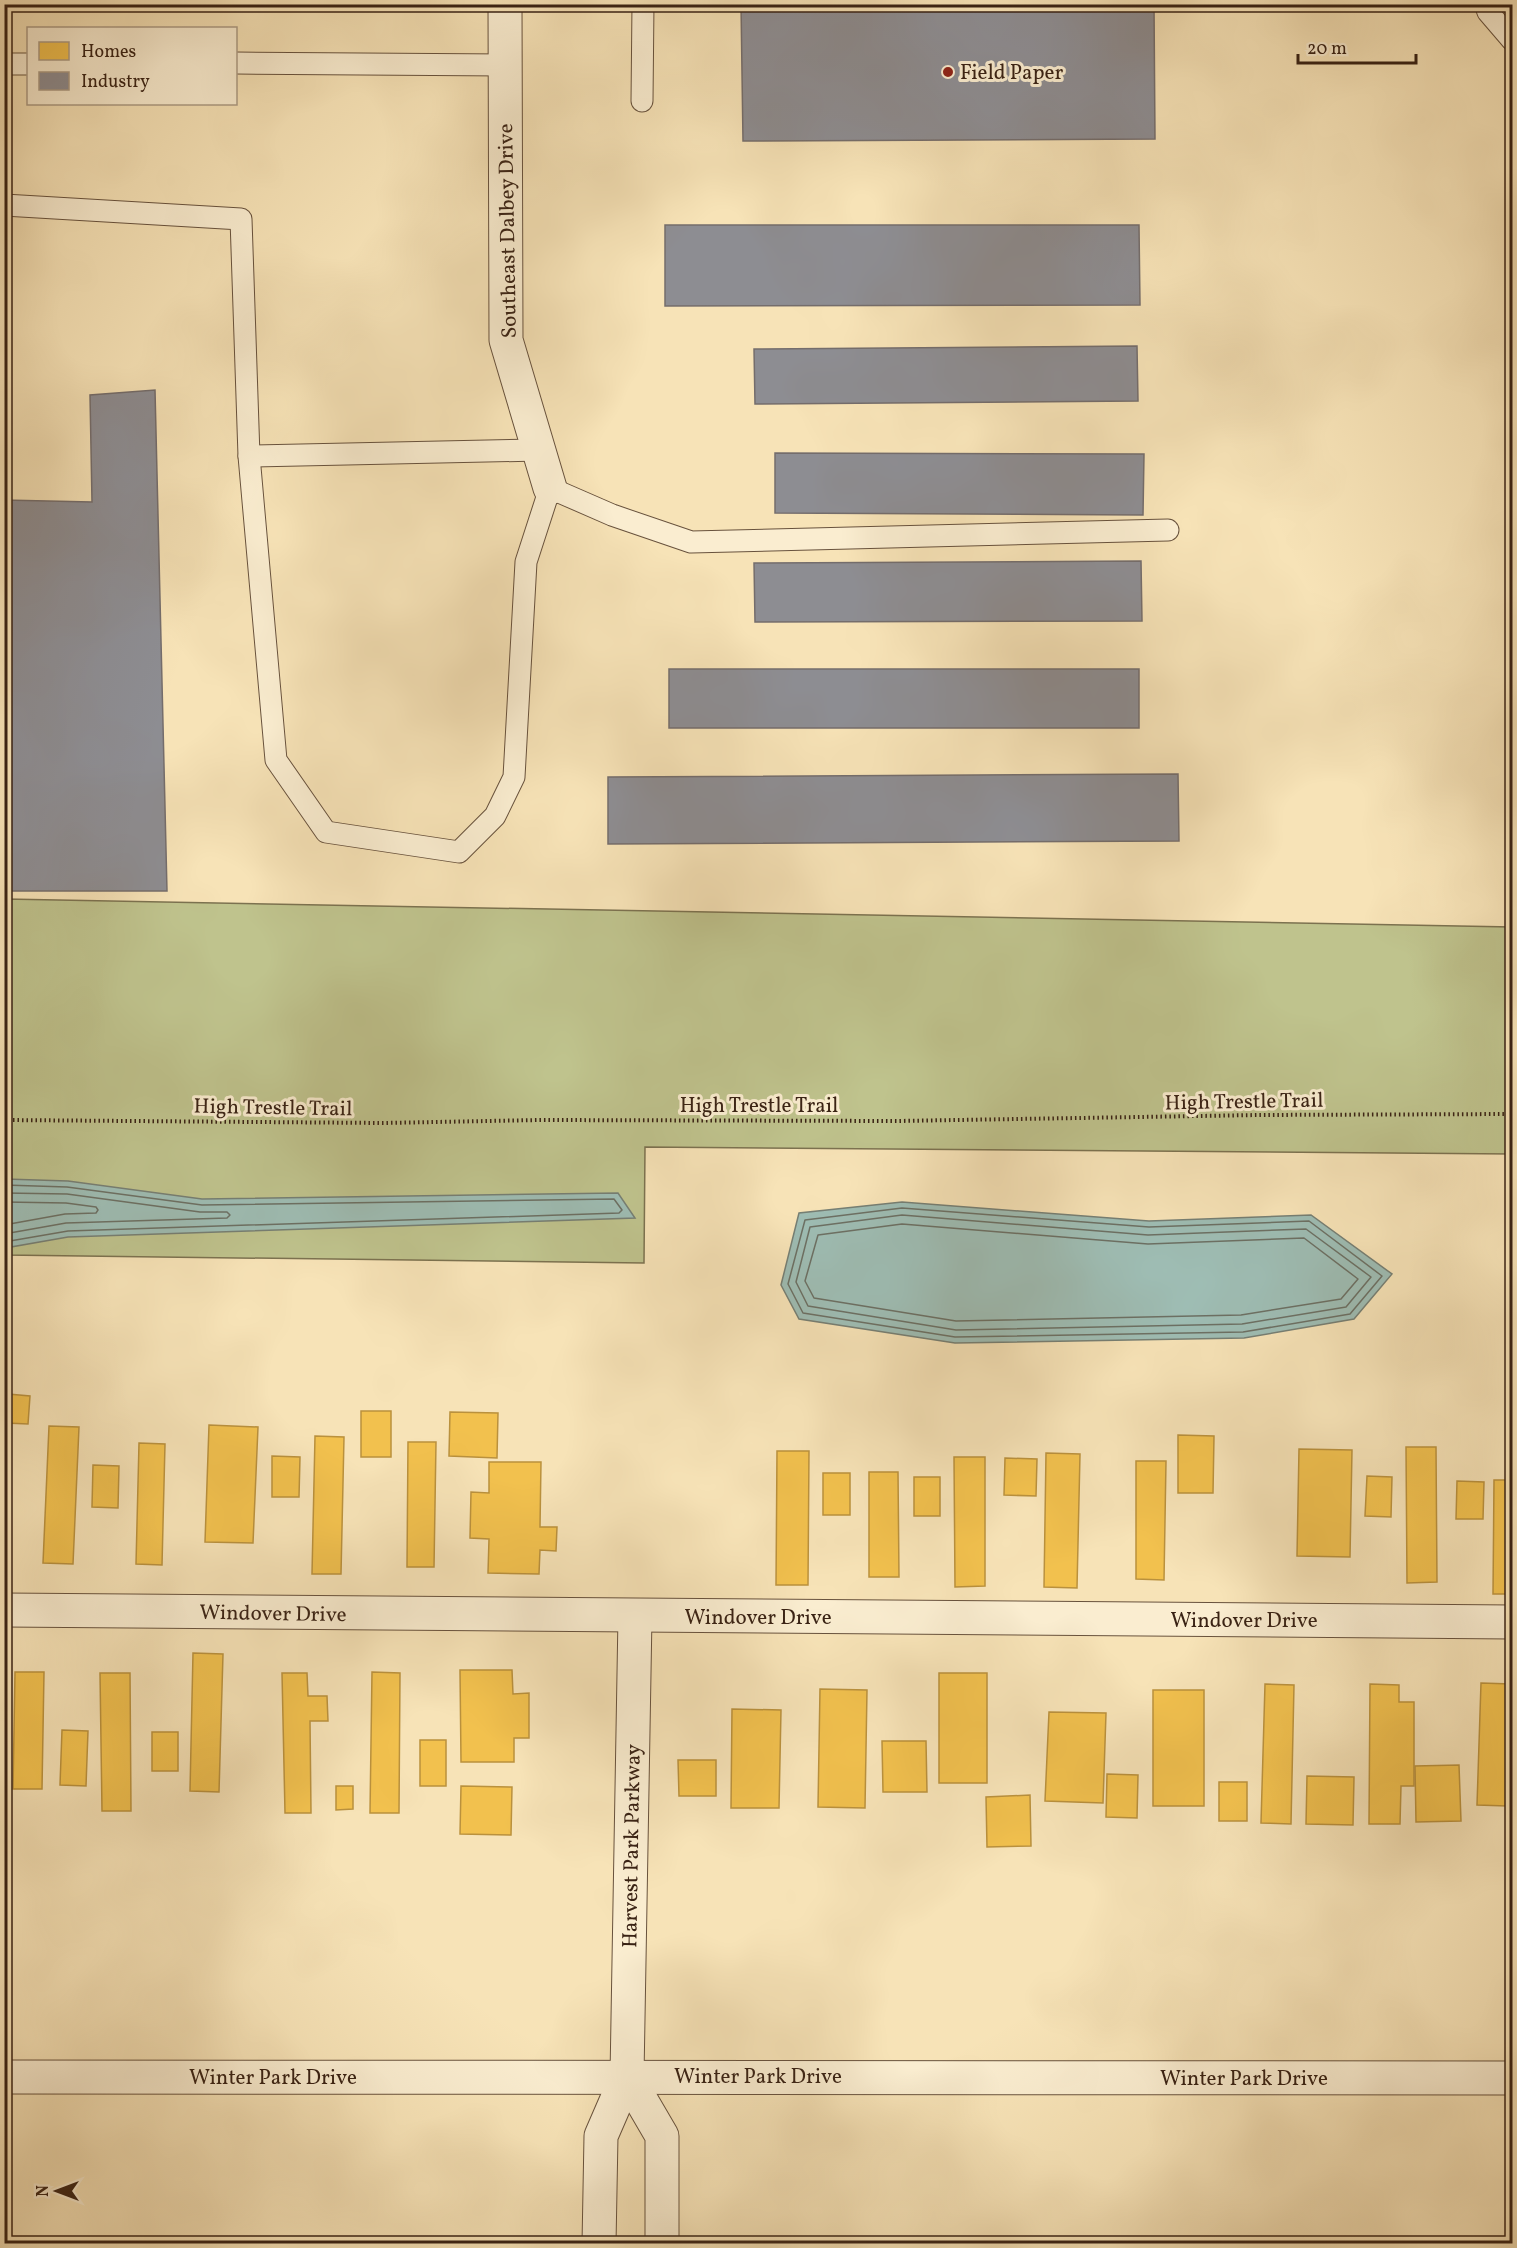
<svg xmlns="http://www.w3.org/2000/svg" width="1517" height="2248" font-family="Vollkorn,serif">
	<rect width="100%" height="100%" fill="#f7e3b7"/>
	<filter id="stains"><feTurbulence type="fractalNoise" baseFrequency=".00333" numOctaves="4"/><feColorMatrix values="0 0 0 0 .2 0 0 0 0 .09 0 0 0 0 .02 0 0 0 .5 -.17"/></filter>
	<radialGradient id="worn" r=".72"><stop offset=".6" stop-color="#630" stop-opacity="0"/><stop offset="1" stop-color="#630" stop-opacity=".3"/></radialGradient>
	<!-- green -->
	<path fill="#bfc38d" stroke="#7c7250" stroke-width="1.5" d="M5,899l1507,28v227l-867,-7 -1,116 -639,-8z"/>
	<!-- water -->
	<g fill="#9ebdb4" stroke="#767f74" stroke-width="1.5">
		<path d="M5,1179l63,2 134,18 416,-6 17,25 -567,19 -63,11z"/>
		<path d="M902,1202l247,19 162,-6 81,59 -38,45 -110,19 -289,5 -156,-24 -18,-34 18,-72z"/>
	</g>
	<!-- homes -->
	<g fill="#f2c14e" stroke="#ba913d" stroke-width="1.5">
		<path d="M8,1394l22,2 -2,28 -22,-1z"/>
		<rect x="361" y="1411" width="30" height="46"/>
		<path d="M450,1412l48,1 -1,45 -48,-2z"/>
		<path d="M209,1425l49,2 -5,116 -48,-1z"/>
		<path d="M49,1426l30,1 -6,137 -30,-1z"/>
		<path d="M1178,1435l36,1 -1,57h-35z"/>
		<path d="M315,1436l29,1 -3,137h-29z"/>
		<path d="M408,1442h28l-2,125h-27z"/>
		<path d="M139,1443l26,1 -3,121 -26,-1z"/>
		<path d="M1406,1447h30l1,135 -30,1z"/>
		<path d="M1299,1449l53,1 -2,107 -53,-1z"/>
		<path d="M777,1451h32l-1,134h-32z"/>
		<path d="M1046,1453l34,1 -3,134 -33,-1z"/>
		<path d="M272,1456l28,1 -1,40h-27z"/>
		<path d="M954,1457h31v129l-30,1z"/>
		<path d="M1005,1458l32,1 -1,37 -32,-1z"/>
		<path d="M1136,1461h30l-2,119 -28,-1z"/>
		<path d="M489,1462h52l-1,65h17l-1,24 -16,-1 -1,24 -51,-1 1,-34 -19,-1 1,-46 18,1z"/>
		<path d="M93,1465l26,1 -1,42 -26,-1z"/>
		<path d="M869,1472h29l1,105h-30z"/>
		<rect x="823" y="1473" width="27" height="42"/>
		<path d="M1367,1476l25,1 -1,40 -26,-1z"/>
		<rect x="914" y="1477" width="26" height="39"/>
		<path d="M1494,1480h18v114h-19z"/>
		<path d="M1457,1481l27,1 -1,37h-27z"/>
		<path d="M193,1653l30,1 -4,138 -29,-1z"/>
		<path d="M460,1670h52l1,24 16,-1v45h-15v24h-53z"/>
		<path d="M15,1672h29l-2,117h-29z"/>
		<path d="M372,1672l28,1 -1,140h-29z"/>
		<path d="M100,1673h30l1,138h-29z"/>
		<path d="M282,1673h25l1,23h19l1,25h-18l1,92h-26z"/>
		<rect x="939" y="1673" width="48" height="110"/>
		<path d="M1481,1683l30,1 -4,122 -30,-1z"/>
		<path d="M1265,1684l29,1 -3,139 -30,-1z"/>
		<path d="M1370,1684l29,1v17h15v84h-13l-1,38h-31z"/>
		<path d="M820,1689l47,1 -2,118 -47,-1z"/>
		<rect x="1153" y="1690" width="51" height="116"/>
		<path d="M732,1709l49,1 -2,98h-48z"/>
		<path d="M1049,1712l57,1 -3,90 -58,-2z"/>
		<path d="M62,1730l26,1 -2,55 -26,-1z"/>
		<rect x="152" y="1732" width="26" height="39"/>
		<rect x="420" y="1740" width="26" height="46"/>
		<path d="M882,1741h44l1,51h-44z"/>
		<path d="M678,1760h38v36h-37z"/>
		<path d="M1459,1765l2,56 -45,1 -1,-56z"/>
		<path d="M1107,1774l31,1 -1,43 -31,-1z"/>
		<path d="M1307,1776l47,1 -1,48 -47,-1z"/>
		<rect x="1219" y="1782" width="28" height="39"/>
		<path d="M336,1786h17v23l-17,1z"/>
		<path d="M461,1786l51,1 -1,48 -51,-1z"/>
		<path d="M1030,1795l1,51 -44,1 -1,-50z"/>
	</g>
	<!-- industry -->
	<g fill="#8d8d92" stroke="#746d6c" stroke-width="1.5">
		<path d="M741,4h413l1,135 -412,2z"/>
		<path d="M665,225h474l1,80 -475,1z"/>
		<path d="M1137,346l1,55 -383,3 -1,-55z"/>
		<path d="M155,390l12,501h-163v-391l88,2 -2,-107z"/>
		<path d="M775,453l369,1 -1,61 -368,-2z"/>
		<path d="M1141,561l1,60 -387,1 -1,-59z"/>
		<rect x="669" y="669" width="470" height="59"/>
		<path d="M1178,774l1,67 -571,3v-67z"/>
	</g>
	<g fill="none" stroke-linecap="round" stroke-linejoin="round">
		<!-- shore -->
		<g stroke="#6c7064" stroke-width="1.5">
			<path d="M4,1185l63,2 135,18 412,-6 8,11 -3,3 -551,18 -64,11"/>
			<path d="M4,1193l63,1 133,18h27l3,3 -3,3 -161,5 -62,11"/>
			<path d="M4,1202l62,1 30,4 2,3 -2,3 -31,1 -61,11"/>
			<path d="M902,1208l247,19 160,-6 73,55 -32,38 -107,18 -288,5 -152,-24 -15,-29 17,-64z"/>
			<path d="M902,1215l246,20 158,-6 65,48 -25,30 -104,17 -286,6 -148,-24 -12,-24 14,-55z"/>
			<path d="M902,1224l246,20 156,-6 54,41 -17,20 -100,16 -285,6 -142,-23 -9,-17 13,-46z"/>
		</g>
		<!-- service casing -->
		<g stroke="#68523d" stroke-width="23">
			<g id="service">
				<path d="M1485,4l3,8 24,28"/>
				<path d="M236,63l269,2"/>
				<path d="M4,64h24"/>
				<path d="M642,101l1,-97"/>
				<path d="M4,205l237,14 8,237 289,-6"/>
				<path d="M249,456l27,304 50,72 133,20 36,-36 19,-39 12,-215 24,-74 62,27 79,27 477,-12"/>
			</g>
		</g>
		<!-- minor casing -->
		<g stroke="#68523d" stroke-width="35">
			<g id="minor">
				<path d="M505,4l1,336 44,148"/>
				<path d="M4,1610l1508,12"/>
				<path d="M627,2076l35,60v108"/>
				<path d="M4,2077l1508,1"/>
				<path d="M599,2244l2,-108 26,-60 8,-460"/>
			</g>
		</g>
		<!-- path -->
		<path stroke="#392214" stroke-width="4" stroke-dasharray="1.5 3" stroke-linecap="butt" d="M4,1120l379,3 157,-3 357,1 362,-6 253,-1"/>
		<!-- service -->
		<use href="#service" stroke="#faedd0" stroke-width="21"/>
		<!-- minor -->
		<use href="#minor" stroke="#faedd0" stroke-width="33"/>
	</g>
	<!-- markers -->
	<circle fill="#8f2418" stroke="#faedd0" stroke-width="2" cx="948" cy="72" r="6"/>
	<g text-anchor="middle" stroke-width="6" stroke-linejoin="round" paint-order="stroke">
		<!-- poi labels -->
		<g font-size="21" fill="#392214" stroke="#faedd0" text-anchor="start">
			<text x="960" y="79">Field Paper</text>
		</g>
		<!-- street labels -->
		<g font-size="21" fill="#392214" stroke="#faedd0">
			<text transform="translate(507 231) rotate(-91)" y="7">Southeast Dalbey Drive</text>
			<text transform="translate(1244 1101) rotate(-1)" y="7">High Trestle Trail</text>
			<text x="759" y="1112">High Trestle Trail</text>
			<text transform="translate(273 1107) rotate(1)" y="7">High Trestle Trail</text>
			<text transform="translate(273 1613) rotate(1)" y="7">Windover Drive</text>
			<text x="758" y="1624">Windover Drive</text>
			<text x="1244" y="1627">Windover Drive</text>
			<text transform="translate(631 1846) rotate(-89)" y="7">Harvest Park Parkway</text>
			<text x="758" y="2083">Winter Park Drive</text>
			<text x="273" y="2084">Winter Park Drive</text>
			<text x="1244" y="2085">Winter Park Drive</text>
		</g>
	</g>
	<!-- margin -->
	<rect width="1517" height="2248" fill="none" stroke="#f7e3b7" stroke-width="24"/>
	<rect x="6" y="6" width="1505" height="2236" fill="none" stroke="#392214" stroke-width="3"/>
	<rect x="12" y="12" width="1493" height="2224" fill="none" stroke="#392214" stroke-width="1.5"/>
	<!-- legend -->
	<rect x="27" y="27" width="210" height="78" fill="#faedd0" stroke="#ad9c85" stroke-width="1.5"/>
	<rect x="39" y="42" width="30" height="18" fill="#f2c14e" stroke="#ad9c85" stroke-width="1.5"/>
	<text x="81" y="57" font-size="18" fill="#392214">Homes</text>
	<rect x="39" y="72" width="30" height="18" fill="#8d8d92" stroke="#ad9c85" stroke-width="1.5"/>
	<text x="81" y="87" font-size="18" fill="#392214">Industry</text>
	<!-- north arrow -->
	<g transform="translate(57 2191) rotate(270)" stroke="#faedd0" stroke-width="4.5" paint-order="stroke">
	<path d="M0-4.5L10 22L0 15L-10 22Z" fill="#392214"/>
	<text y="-9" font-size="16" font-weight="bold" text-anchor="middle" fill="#392214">N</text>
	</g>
	<!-- scale -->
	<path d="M1298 54v9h118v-9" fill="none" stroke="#392214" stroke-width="3"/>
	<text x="1307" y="54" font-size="18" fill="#392214" stroke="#faedd0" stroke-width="4.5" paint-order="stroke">20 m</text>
	<rect width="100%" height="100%" filter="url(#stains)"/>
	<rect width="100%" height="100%" fill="url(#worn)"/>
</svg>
